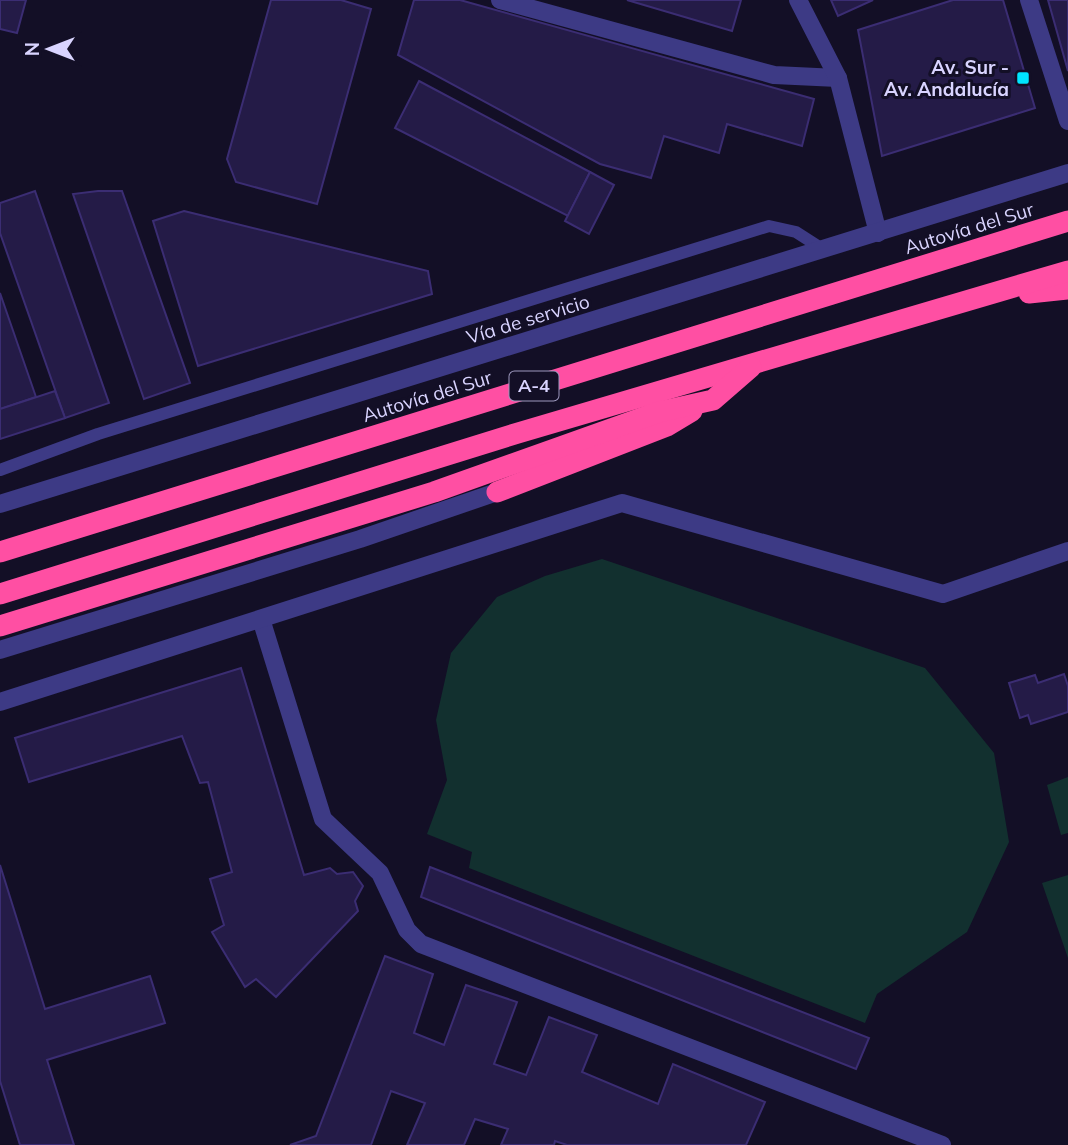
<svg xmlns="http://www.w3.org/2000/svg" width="1068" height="1145" font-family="Mulish,sans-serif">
	<rect width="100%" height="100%" fill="#130f26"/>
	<!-- green -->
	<g fill="#12302f">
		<path d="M602,559l323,109 69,85 15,89 -42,90 -90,62 -12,29 -396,-155 3,-16 -45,-18 20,-54 -11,-60 15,-67 46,-56 48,-21z"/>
		<path d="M1068,777v56l-7,2 -14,-50z"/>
		<path d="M1068,875v83l-26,-75z"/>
	</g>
	<!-- building -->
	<g fill="#241b47" stroke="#3b2d73" stroke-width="2">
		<path d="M0,0h26l-9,33 -17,-4z"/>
		<path d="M271,0h70l30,9 -54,195 -81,-22 -9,-23z"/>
		<path d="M414,0h46l354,99 -12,47 -75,-22 -8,29 -55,-17 -13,42 -51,-14 -202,-109z"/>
		<path d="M627,0h114l-9,31z"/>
		<path d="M831,0h42l-35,16z"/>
		<path d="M953,0h50l32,108 -153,48 -24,-126z"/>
		<path d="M1048,0h20v71z"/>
		<path d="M419,81l171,91 -22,44 -173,-88z"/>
		<path d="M590,172l24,13 -25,49 -24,-13z"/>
		<path d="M35,191l74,212 -44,15 -65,-185v-30z"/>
		<path d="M98,191h24l68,192 -46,16 -71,-205z"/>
		<path d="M184,211l244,60 4,23 -234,72 -45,-145z"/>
		<path d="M0,293l36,104 -36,12z"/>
		<path d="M55,391l10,27 -65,21v-30z"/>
		<path d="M241,668l63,207 26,-7 7,6 16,-2 10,14 -8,15 3,10 -82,86 -20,-18 -11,8 -33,-55 12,-7 -14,-46 22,-7 -24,-90 -8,1 -18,-47 -153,46 -14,-44z"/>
		<path d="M1064,674l4,12v26l-37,12 -3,-9 -8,3 -11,-35 26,-8 3,8z"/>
		<path d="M0,865l45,144 105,-33 15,47 -118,37 27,85h-54l-20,-64z"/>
		<path d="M430,867l439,171 -13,31 -435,-172z"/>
		<path d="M385,956l48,18 -19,59 30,12 22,-60 51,17 -23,62 32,11 23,-58 48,18 -15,37 76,32 15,-40 92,38 -19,43h-179l-12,-4 -1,4h-53l7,-16 -33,-10 -11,26h-57l18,-42 -34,-12 -20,54h-81l26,-9z"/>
	</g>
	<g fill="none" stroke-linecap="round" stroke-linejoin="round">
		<!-- service -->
		<path stroke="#3d3a85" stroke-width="12" d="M0,470l98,-36 671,-208 27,6 28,18"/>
		<!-- minor -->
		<g stroke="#3d3a85" stroke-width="18">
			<path d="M500,0l274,75 64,3"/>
			<path d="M798,0l40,78 40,155"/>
			<path d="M1029,0l39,121"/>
			<path d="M0,504l1068,-331"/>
			<path d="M261,619l62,200 57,54 27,57 14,14 521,201"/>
			<path d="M0,650l360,-111 137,-47"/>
			<path d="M0,702l622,-199 321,91 125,-43"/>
		</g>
		<!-- motorway -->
		<g stroke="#ff4fa3" stroke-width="21">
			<path d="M1029,293l39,-4"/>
			<path d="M497,492l170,-66 25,-15"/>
			<path d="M0,552l1068,-331"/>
			<path d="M0,594l518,-161 550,-162"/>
			<path d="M0,626l434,-134 225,-80 54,-12 38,-33"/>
		</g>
	</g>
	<!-- markers -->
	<rect fill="#00e5ff" stroke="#130f26" stroke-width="2.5" x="1016" y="71" width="14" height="14" rx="3.5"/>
	<g text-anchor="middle" stroke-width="6" stroke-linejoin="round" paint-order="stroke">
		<!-- shield labels -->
		<rect fill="#130f26" stroke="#9e99be" stroke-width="2" x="509.5" y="371.5" width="49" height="29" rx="5"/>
		<g font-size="18" font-weight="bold" fill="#d9d4ff">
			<text x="534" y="392">A-4</text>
		</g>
		<!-- poi labels -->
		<g font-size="19" font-weight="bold" fill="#d9d4ff" stroke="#130f26" text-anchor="end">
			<text x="1009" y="74">Av. Sur -<tspan x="1009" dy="22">Av. Andalucía</tspan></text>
		</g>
		<!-- street labels -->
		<g font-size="19" fill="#d9d4ff" stroke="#130f26">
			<text transform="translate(969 228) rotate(-17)" y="7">Autovía del Sur</text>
			<text transform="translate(528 319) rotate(-17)" y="7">Vía de servicio</text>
			<text transform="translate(427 396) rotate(-17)" y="7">Autovía del Sur</text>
		</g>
	</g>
	<!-- north arrow -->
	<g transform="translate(49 49) rotate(270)" stroke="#130f26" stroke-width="5" paint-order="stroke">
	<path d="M0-5L12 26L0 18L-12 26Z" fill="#d9d4ff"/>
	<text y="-10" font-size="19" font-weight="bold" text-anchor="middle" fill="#d9d4ff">N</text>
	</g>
</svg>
